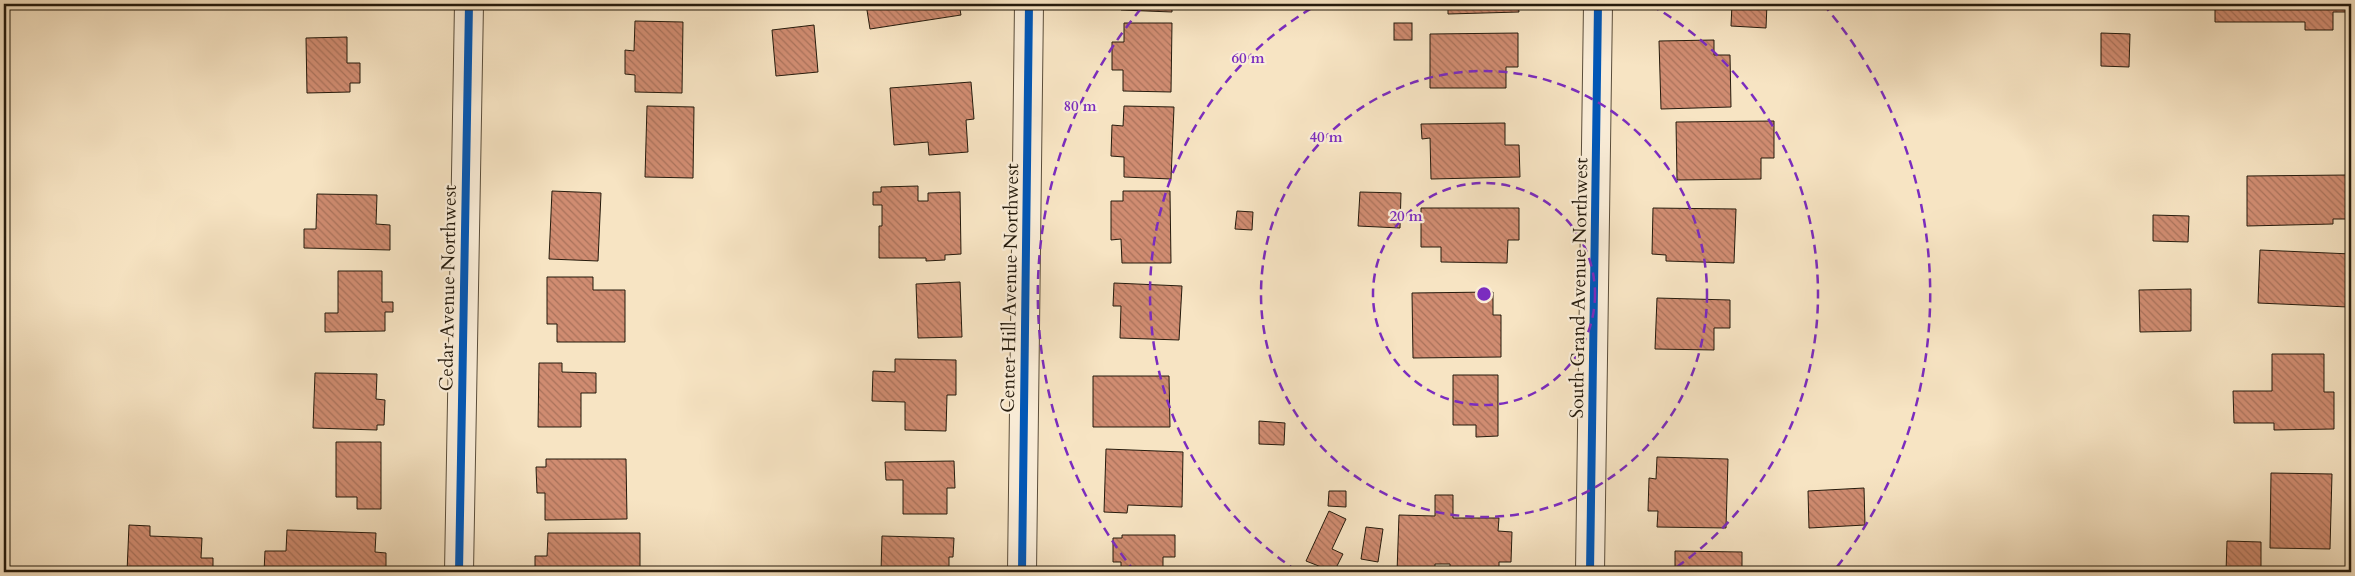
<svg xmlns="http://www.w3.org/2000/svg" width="2355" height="576" font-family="Cardo,serif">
	<defs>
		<pattern id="building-back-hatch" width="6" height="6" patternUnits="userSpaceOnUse" patternTransform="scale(1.25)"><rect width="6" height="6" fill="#d08c71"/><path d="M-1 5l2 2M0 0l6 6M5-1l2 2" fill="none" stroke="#a9725b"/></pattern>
	</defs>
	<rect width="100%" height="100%" fill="#f7e4c3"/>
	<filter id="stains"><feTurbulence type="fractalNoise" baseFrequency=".004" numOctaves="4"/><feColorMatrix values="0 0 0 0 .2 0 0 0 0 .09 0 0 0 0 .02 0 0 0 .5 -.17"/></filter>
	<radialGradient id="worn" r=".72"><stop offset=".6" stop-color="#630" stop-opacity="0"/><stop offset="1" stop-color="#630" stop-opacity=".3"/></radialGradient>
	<!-- building -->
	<g fill="url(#building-back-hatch)" stroke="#251b0d">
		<path d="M631,4h49v3l-49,1z"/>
		<path d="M866,4h93l2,11 -91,14z"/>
		<path d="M1121,4h51v8l-51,-2z"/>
		<path d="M1448,4h70l1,8 -71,2z"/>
		<path d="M1732,4h35l-1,24 -35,-2z"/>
		<path d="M2215,4h132v8h-14v18h-28v-8h-90z"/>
		<path d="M635,21l48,1 -1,71 -47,-1v-17l-10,-1v-24l9,1z"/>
		<path d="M1124,23h48l-1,69 -48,-1v-21h-11v-28h12z"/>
		<rect x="1394" y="23" width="18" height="17"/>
		<path d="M814,25l4,47 -42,4 -4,-46z"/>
		<path d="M1518,33v34h-12v21h-76v-54z"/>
		<path d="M2101,33l29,1 -1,33 -28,-1z"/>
		<path d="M347,37v26h13v20h-10v9l-43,1 -1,-55z"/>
		<path d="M1714,40v15h16l1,52 -70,2 -2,-68z"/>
		<path d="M971,82l3,37 -8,1 2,32 -39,3 -1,-13 -34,3 -4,-57z"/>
		<path d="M647,106l47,1 -1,71 -48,-1z"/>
		<path d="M1124,106l50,1 -3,72 -47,-2v-20l-13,-1 1,-31 11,1z"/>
		<path d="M1774,121v37h-13v21l-84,1 -1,-58z"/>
		<path d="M1505,123v22h14l1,32 -89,2 -1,-41 -8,1 -1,-15z"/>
		<path d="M2348,175v44h-15v5l-86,2v-50z"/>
		<path d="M918,186v15h10v-8l32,-1 1,62 -16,1v5l-19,1v-3h-47v-32h3v-21h-9v-13h8v-5z"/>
		<path d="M552,191l49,2 -3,68 -49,-2z"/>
		<path d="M1123,191h47l1,72h-49l-1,-24 -10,1v-39h12z"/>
		<path d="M1360,192l41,1 -1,35 -42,-2z"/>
		<path d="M317,194l60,1 -1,29 14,1v25l-86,-2v-19h12z"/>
		<path d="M1421,208h98v32h-11l-1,23 -66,-1v-15h-20z"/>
		<path d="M1653,208l83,1 -2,54 -68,-2v-6l-14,-1z"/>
		<path d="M1237,211l16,1 -1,18 -17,-1z"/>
		<path d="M2153,215l36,1 -1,26 -35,-1z"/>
		<path d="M2260,250l91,4v37h-2l-1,16 -90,-4z"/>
		<path d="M338,271h44v31h11v10h-8v19l-60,1v-19h13z"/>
		<path d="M547,277h46v13h32v52h-68v-18h-10z"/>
		<path d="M960,282l2,55 -44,1 -2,-54z"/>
		<path d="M1114,283l68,3 -3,54 -59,-2 1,-32h-8z"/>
		<path d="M2191,289v42l-51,1 -1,-42z"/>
		<path d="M1493,292v23h8v42l-88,1 -1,-65z"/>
		<path d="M1657,298l73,2v28h-16v22l-59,-1z"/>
		<path d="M2272,354h52v38h10v37l-60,1v-7h-40l-1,-32h39z"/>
		<path d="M895,359l61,1v35h-9l-1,36 -41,-1v-28l-33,-1 1,-30 22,1z"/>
		<path d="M539,363h23v9l34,1v20h-15v34h-43z"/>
		<path d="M315,373l62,1 -1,25 9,1 -1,25h-7v5l-64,-2z"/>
		<path d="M1453,375h45v61l-22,1v-12h-23z"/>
		<path d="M1093,376h76l1,51h-77z"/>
		<path d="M1259,421l26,2 -1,22 -25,-1z"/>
		<path d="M336,442h45v67h-24v-12h-21z"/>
		<path d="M1106,449l77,3 -1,55 -54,-2 -1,8 -23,-1z"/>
		<path d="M1657,457l71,2 -2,69 -69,-1 1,-16h-10l1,-33 7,1z"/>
		<path d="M546,459h80l1,60 -82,1v-27h-8l-1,-26h10z"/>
		<path d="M954,461l1,27h-8v26h-44v-34h-17l-1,-18z"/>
		<path d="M2271,473l61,1 -2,75 -60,-1z"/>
		<path d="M1864,488l1,37 -56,3 -1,-37z"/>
		<path d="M1329,491h17v16l-18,-1z"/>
		<path d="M1435,495h18v23h46l-1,13 14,1 -1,30h-12v10h-49v-8h-15v5h-18v3h-20l2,-57 36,1z"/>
		<path d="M1329,511l17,8 -14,30 11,5 -9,18 -28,-11z"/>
		<path d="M129,525l21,1v10l52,2 -1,20h12v14h-86z"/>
		<path d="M1366,527l17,2 -5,33 -17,-3z"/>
		<path d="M287,530l89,3 -1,19 11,1v19h-122l1,-21h21z"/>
		<path d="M548,533h92v39h-105v-16h12z"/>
		<path d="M1122,535h53v22h-12v15h-42v-10h-8v-24h9z"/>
		<path d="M882,536l72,2 -1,19h-4v15h-68z"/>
		<path d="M2227,541l34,1v30h-35z"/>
		<path d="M1675,551l67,1v15h10v5h-77z"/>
	</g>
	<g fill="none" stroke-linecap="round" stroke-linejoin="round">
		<!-- street casing -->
		<g stroke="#5a4d3a" stroke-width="30">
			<g id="street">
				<path d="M459,572l10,-568"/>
				<path d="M1022,572l7,-568"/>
				<path d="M1590,572l8,-568"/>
			</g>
		</g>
		<!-- street -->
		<use href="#street" stroke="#faedd8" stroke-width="28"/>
		<!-- cycleway casing -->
		<g stroke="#faedd8" stroke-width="11">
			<g id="cycleway">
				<path d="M459,572l10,-568"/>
				<path d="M1022,572l7,-568"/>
				<path d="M1590,572l8,-568"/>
			</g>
		</g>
		<!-- cycleway -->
		<use href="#cycleway" stroke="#0057b8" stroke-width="8"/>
	</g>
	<!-- distance rings -->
	<g fill="none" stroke="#7b2cbf" stroke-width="2.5" stroke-dasharray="9 6">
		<circle cx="1484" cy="294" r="111"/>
		<circle cx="1484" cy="294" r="223"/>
		<path d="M1297 571A334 334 0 0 1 1317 5M1651 5A334 334 0 0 1 1671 571"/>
		<path d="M1135 572A446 446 0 0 1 1145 4M1823 4A446 446 0 0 1 1833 572"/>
	</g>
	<g text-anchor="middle" stroke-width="4.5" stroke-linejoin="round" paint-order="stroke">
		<!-- street labels -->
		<g font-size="19" fill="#251b0d" stroke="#faedd8">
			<text transform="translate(447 288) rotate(-89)" y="7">Cedar Avenue Northwest</text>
			<text transform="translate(1009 288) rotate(-89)" y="7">Center Hill Avenue Northwest</text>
			<text transform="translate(1578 288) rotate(-89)" y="7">South Grand Avenue Northwest</text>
		</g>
	</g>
	<circle cx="1484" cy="294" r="8" fill="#7b2cbf" stroke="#faedd8" stroke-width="2.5"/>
	<g font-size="15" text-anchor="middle" font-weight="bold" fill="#7b2cbf" stroke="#faedd8" stroke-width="4.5" stroke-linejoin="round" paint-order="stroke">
		<text x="1248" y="63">60 m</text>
		<text x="1080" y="111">80 m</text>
		<text x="1326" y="142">40 m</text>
		<text x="1406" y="221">20 m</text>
	</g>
	<!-- margin -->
	<rect width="2355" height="576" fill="none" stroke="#f7e4c3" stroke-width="20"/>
	<rect x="5" y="5" width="2345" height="566" fill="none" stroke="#251b0d" stroke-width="2.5"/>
	<rect x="10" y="10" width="2335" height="556" fill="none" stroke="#251b0d"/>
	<rect width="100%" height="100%" filter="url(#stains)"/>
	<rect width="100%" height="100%" fill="url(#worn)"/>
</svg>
